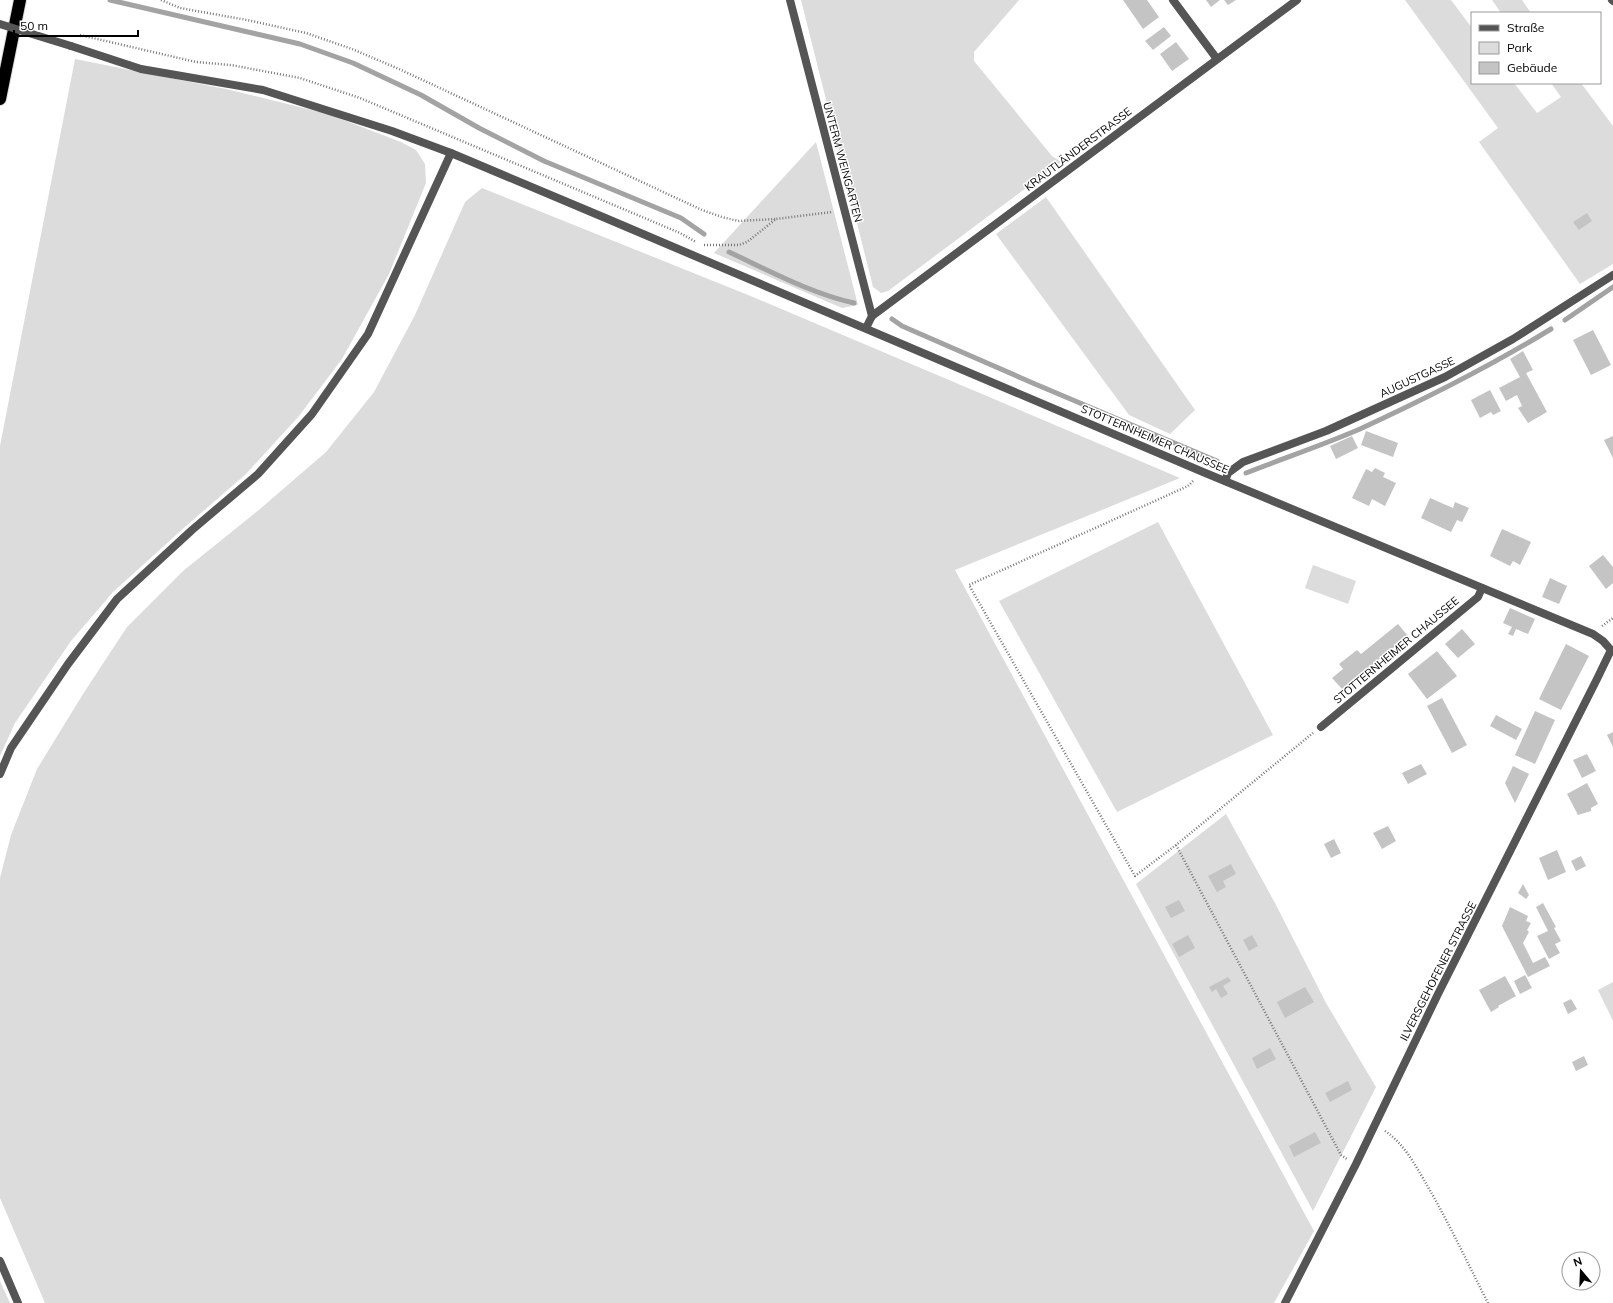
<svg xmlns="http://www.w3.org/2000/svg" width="1613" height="1303" font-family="Mulish,sans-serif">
	<rect width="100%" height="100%" fill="#fff"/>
	<!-- green -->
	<g fill="#dcdcdc">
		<path d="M801,0h218l-45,52v9l78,95 9,6 -173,129 -7,2 -8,-6z"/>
		<path d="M1405,0h46l21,28v55h42l23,30 24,-16 -10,-14h30l32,43v138l-33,20 -101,-142 19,-14z"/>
		<path d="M1492,0h30l9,13h-30z"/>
		<path d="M75,59l151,30 102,25 73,28 15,8 9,14 1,19 -37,91 -47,85 -43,57 -53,58 -60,52 -73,66 -42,49 -56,82 -15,33v-310z"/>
		<path d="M816,142l42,163 -16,3 -128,-55z"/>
		<path d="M482,188l271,109 427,181 -225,92 359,661 -40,72h-1229l-45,-105v-320l11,-43 26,-66 46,-75 44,-67 56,-56 77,-62 66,-57 48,-60 41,-77 50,-113z"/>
		<path d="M1046,197l149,213 -25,24 -41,-19 -133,-181z"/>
		<path d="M1158,522l115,213 -156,77 -118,-211z"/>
		<path d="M1313,565l43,16 -8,23 -43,-16z"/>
		<path d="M1226,814l49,89 51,100 50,84 -63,124 -177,-327z"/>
		<path d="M1613,982v39l-15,-31z"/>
		<path d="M0,1281l10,22h-10z"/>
	</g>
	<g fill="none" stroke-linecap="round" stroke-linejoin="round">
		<!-- stream -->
		<g stroke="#a3a3a3" stroke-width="5">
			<path d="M110,0l190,44 53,19 68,32 58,33 65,33 137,57 23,16"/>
			<path d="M729,252c41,19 81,41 125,51"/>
			<path d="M892,319l10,7 133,58 182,77"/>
			<path d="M1565,320l48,-33"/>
			<path d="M1246,473c38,-15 77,-28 114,-44 65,-30 129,-62 191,-100"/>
		</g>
	</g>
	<!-- building -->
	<g fill="#c4c4c4">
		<path d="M1123,0h24l12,17 -16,12z"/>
		<path d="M1206,0h14l-9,7z"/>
		<path d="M1224,0h12l-8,5z"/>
		<path d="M1164,27l7,9 -18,14 -8,-9z"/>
		<path d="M1176,42l13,17 -17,12 -12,-17z"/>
		<path d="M1587,213l5,8 -13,9 -6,-8z"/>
		<path d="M1593,330l18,35 -20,10 -18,-35z"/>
		<path d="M1523,351l10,19 -7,3 21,39 -19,11 -10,-15 4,-2 -5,-11 -11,6 -7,-13 21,-11 -10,-18z"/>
		<path d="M1490,390l11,21 -8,4 -2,-3 -11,6 -9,-18z"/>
		<path d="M1366,431l32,12 -5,14 -32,-12z"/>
		<path d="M1352,436l6,12 -22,11 -6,-13z"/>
		<path d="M1613,436v22l-9,-18z"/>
		<path d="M1375,468l10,5 -2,4 13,6 -11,23 -13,-7 -3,7 -17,-8 14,-29 6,3z"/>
		<path d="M1430,498l23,10 2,-6 14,6 -7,14 -5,-2 -6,12 -30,-14z"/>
		<path d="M1502,529l29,13 -11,23 -7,-4 -3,5 -20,-10z"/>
		<path d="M1603,555l10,12v16l-7,6 -17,-23z"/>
		<path d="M1550,578l17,8 -8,18 -17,-7z"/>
		<path d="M1510,608l25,11 -7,15 -12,-5 -3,7 -5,-2 4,-7 -9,-4z"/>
		<path d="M1398,624l10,12 -66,53 -10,-11 11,-9 -4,-5 18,-14 4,4z"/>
		<path d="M1462,629l13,15 -17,14 -13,-14z"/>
		<path d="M1566,644l23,12 -28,54 -22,-11z"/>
		<path d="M1437,651l20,25 -30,23 -19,-25z"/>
		<path d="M1442,698l25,47 -15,8 -25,-47z"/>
		<path d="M1535,711l20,9 -20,44 -20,-9z"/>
		<path d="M1496,715l26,14 -6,11 -26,-14z"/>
		<path d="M1613,732v15l-6,-12z"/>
		<path d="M1587,754l9,17 -14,7 -9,-18z"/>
		<path d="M1421,764l6,10 -19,10 -6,-11z"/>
		<path d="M1513,766l16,8 -14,29 -10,-20z"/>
		<path d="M1587,783l11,21 -7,4v3l-13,4 -11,-21z"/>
		<path d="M1388,826l8,15 -14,8 -9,-16z"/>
		<path d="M1334,839l7,14 -10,5 -7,-14z"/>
		<path d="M1557,850l9,22 -18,8 -9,-22z"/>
		<path d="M1581,856l5,10 -10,5 -5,-10z"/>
		<path d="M1231,864l5,10 -13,7 3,6 -9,5 -9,-16z"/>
		<path d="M1523,884l6,11 -3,4 -8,-6z"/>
		<path d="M1179,900l6,11 -14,7 -6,-11z"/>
		<path d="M1543,903l13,24 -2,1 7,13 -6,3 5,9 -11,6 -12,-23 11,-5 -12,-24z"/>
		<path d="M1510,907l18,9 -2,5 5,2 -4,7 2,2 -6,11 10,20 12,-6 5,9 -22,11 -26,-51z"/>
		<path d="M1188,935l7,13 -16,9 -7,-13z"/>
		<path d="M1252,935l6,11 -9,5 -6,-11z"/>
		<path d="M1525,975l7,13 -12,6 -6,-13z"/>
		<path d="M1505,976l11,20 -18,10 1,1 -8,5 -12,-22z"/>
		<path d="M1228,977l3,4 -8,5 5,8 -7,4 -5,-9 -4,3 -3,-5z"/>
		<path d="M1305,987l9,15 -29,16 -8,-16z"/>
		<path d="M1571,999l6,10 -9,5 -5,-11z"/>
		<path d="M1270,1048l6,11 -19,10 -5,-11z"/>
		<path d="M1584,1056l4,9 -12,6 -4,-9z"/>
		<path d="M1348,1081l4,9 -22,12 -5,-9z"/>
		<path d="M1315,1132l6,11 -27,14 -5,-11z"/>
	</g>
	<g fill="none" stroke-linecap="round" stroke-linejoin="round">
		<!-- motorway casing -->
		<g stroke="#dbdbdb" stroke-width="14">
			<path id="motorway" d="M0,99l20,-99"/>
		</g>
		<!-- path -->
		<g stroke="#777" stroke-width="2.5" stroke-dasharray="1 2" stroke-linecap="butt">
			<path d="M161,0l19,8 67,12 59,13 46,16 47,20 303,141 20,7 16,4 38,-2"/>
			<path d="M80,35l116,27 35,3 69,13 60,20 320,135 16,9"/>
			<path d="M704,245h35l8,-3 29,-23 56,-7"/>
			<path d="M1193,481l-5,5 -219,99 166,291 41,-31 137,-112"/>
			<path d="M1602,626l11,-8"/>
			<path d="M1176,845l165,310 6,4"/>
			<path d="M1385,1131c19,12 32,37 43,56 22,38 40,77 60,116"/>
		</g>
		<!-- service -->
		<path stroke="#555" stroke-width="8" d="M1612,0l1,1"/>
		<!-- minor -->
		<g stroke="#555" stroke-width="8">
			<path d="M790,0l82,316 -6,12"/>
			<path d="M1173,0l44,59"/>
			<path d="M872,316l425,-316"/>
			<path d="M1225,481l3,-8 15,-11 83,-31 119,-54 68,-38 100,-64"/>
			<path d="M1321,727l157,-130 4,-9"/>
		</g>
		<!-- tertiary -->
		<g stroke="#555" stroke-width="8">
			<path d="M71,46l70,23 122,21 129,41 59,22 152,64 600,255 390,162 10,7 8,9 -14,29 -159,315 -82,170 -71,139"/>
			<path d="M0,774l11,-26 57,-84 49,-65 75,-69 66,-56 54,-60 56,-80 83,-181"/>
			<path d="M0,1261l18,42"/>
		</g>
		<!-- motorway -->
		<use href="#motorway" stroke="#000" stroke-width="12"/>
		<!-- tertiary-bridge -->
		<path stroke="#555" stroke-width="8" d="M0,24l71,22"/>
	</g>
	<g text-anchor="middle" stroke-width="3" stroke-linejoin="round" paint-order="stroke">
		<!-- street labels -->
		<g font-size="11" fill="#000" stroke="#fff">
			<text transform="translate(1078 149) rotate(-37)" y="4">KRAUTLÄNDERSTRASSE</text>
			<text transform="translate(843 162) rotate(75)" y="4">UNTERM WEINGARTEN</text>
			<text transform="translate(1417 377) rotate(-25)" y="4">AUGUSTGASSE</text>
			<text transform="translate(1155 439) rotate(23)" y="4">STOTTERNHEIMER CHAUSSEE</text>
			<text transform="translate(1396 650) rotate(-40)" y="4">STOTTERNHEIMER CHAUSSEE</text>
			<text transform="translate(1438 971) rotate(-63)" y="4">ILVERSGEHOFENER STRASSE</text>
		</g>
	</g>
	<!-- legend -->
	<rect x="1471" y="12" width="130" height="72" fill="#ffffff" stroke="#999999"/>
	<rect x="1479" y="25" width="20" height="6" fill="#555555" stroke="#999999"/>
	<text x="1507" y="32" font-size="12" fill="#000000">Straße</text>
	<rect x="1479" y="42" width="20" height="12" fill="#dcdcdc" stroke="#999999"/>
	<text x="1507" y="52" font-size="12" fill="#000000">Park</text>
	<rect x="1479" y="62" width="20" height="12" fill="#c4c4c4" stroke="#999999"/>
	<text x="1507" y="72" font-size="12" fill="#000000">Gebäude</text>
	<!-- north arrow -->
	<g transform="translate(1581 1271) rotate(341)"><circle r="19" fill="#ffffff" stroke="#999999"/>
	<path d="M0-3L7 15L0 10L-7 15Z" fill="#000000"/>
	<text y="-6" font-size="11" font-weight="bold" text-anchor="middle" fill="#000000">N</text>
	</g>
	<!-- scale -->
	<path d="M14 30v6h124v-6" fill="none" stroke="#000000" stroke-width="2"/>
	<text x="20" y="30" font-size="12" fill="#000000" stroke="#ffffff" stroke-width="3" paint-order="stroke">50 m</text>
</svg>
